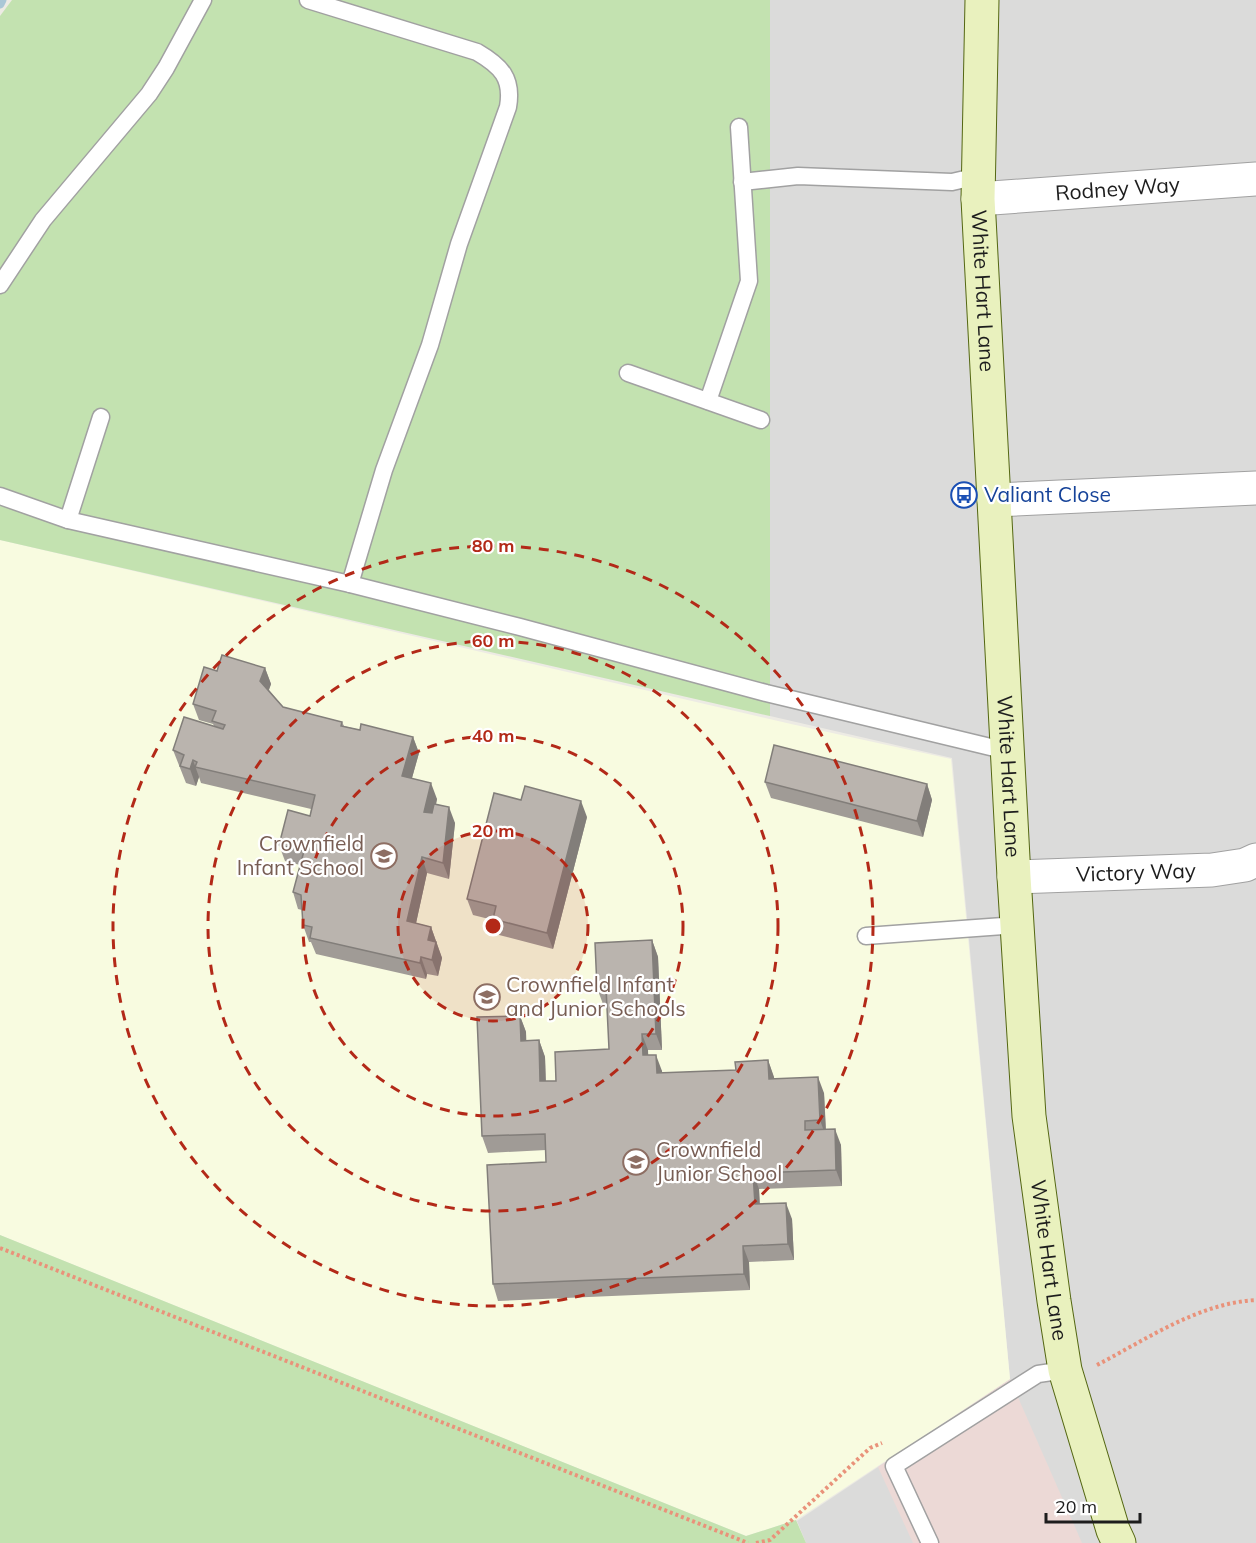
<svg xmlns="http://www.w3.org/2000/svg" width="1256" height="1543" font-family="Mulish,sans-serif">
	<rect width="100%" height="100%" fill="#edebe4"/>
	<!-- residential -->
	<path fill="#dbdbda" d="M770,0h486v1543h-450l-9,-22 213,-142 -58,-621 -182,-42z"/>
	<!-- commercial -->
	<path fill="#ecd9d6" d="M1010,1379l72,164h-169l-35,-76z"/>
	<!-- education -->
	<path fill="#f8fbe0" d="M0,540l791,184 160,35 59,620 -214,141 -50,16 -746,-301z"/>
	<!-- grass -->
	<g fill="#c3e2b0">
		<path d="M12,0h758v716l-770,-176v-524z"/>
		<path d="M0,1235l746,301 50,-16 10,23h-806z"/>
	</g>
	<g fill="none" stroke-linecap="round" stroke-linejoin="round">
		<!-- stream -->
		<path stroke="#aac7d6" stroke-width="9" d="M0,4l2,-4"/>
		<!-- lane casing -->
		<g stroke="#a1a1a1" stroke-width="19">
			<g id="lane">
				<path d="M308,0l169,52c24,14 36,26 31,55l-49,137 -29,101 -46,125 -34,114"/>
				<path d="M742,182l56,-6 154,6 26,-6"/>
				<path d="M0,285l43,-65 106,-126 17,-26 37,-68"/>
				<path d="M628,373l133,47"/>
				<path d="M708,401l41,-120 -10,-154"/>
				<path d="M0,496l68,24 282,64 170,43 246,66 241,58"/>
				<path d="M68,520l33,-103"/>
				<path d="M866,936l151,-11"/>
				<path d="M930,1543l-36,-77 144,-92 27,-4"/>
			</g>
		</g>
		<!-- street casing -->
		<g stroke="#a1a1a1" stroke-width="35">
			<g id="street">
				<path id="s1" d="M978,199l278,-20"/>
				<path d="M994,500l262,-12"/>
				<path id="s2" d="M1014,877l198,-7 33,-5 11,-5"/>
			</g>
		</g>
		<!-- secondary casing -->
		<g stroke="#546712" stroke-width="35">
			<g id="secondary">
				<path id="s3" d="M982,0l-4,199 36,678 15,239 25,185 11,69 48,160 6,13"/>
			</g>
		</g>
		<!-- path -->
		<g stroke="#e9927a" stroke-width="4" stroke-dasharray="3 3" stroke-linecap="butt">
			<path d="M0,1248l748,295"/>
			<path d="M1097,1365c50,-26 102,-62 159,-65"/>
			<path d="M756,1543l14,-3 100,-92 12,-5"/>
		</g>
		<!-- lane -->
		<use href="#lane" stroke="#fff" stroke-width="16"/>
		<!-- street -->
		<use href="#street" stroke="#fff" stroke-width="33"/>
		<!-- secondary -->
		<use href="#secondary" stroke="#e9f1be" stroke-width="33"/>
	</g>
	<!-- wall -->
	<g fill="#a09b96">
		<path d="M265,668l6,16 -2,6 14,17 59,15 2,4 16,4 53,7 6,16 -7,25 25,21 -1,6 19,18 -6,56 -22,-6 -11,50 15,4 11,31 -4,18 -11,-2 -1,5 -110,-25 -5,-12h-2l-6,-17 -1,-15 -4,-1 -5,-17 7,-27 -15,-4 -6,-16 31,-29 1,-7 -110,-26 -2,-6 -3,9 -10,-3 -13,-33 41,-24 -1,-2 -14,-4 -6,-16 24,-33z"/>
		<path d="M765,782l162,2 5,16 -9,37 -152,-39z"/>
		<path d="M587,817l-34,132 -54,-14 -6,-15 -20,-5 -6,-16z"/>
		<path d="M652,940l6,17 4,93h-14v5l14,16v2l74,-3 32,-10 6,18 50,15 2,36 15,16 1,41 -83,3 1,15 32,15 2,41 -45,2 1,28 -252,11 -5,-17 53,-122v-12l-58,3 -6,-17 38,-120 6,16v9l13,-1 6,17 1,24h10l53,-32 -2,-45h-4l-6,-16z"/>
	</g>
	<!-- shaded-wall -->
	<g fill="#827e7a">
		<path d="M265,668l6,16 -5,13 -6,-16z"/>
		<path d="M413,737l6,16 -11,39 -6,-16z"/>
		<path d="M193,760l6,17 -3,9 -6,-17z"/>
		<path d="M431,783l6,16 -7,29 -6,-16z"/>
		<path d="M927,784l5,16 -9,37 -6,-16z"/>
		<path d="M581,801l6,16 -34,132 -6,-16z"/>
		<path d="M449,807l6,16 -6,56 -6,-16z"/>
		<path d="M422,857l5,16 -14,64 -6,-16z"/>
		<path d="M431,927l11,31 -4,18 -6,-16 -4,-20z"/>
		<path d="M652,940l6,17 4,93 -6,-16z"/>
		<path d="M421,957l6,17 -1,5 -6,-16z"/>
		<path d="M520,1016l6,16 1,25 -6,-16z"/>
		<path d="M642,1034l6,16 1,22 -6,-17z"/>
		<path d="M539,1040l6,17 1,41 -6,-17z"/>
		<path d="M656,1055l6,16 1,18 -6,-16z"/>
		<path d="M768,1060l6,17 1,18 -6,-16z"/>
		<path d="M818,1077l6,16 2,44 -6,-17z"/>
		<path d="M835,1129l6,16 1,41 -6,-16z"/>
		<path d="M753,1173l6,16 1,31 -5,-16z"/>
		<path d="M786,1203l6,16 2,41 -6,-16z"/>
		<path d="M743,1246l6,16 1,28 -6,-16z"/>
	</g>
	<!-- building -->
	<g fill="#bab4ae" stroke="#827e7a" stroke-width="1.5">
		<path d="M222,655l43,13 -5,13 23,26 59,15 -1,4 19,4 1,-6 52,13 -11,39 29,7 -7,29 8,1 2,-9 15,3 -6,56 -21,-6 -15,64 24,6 -3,13 8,2 -4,18 -11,-3 -1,6 -110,-25 2,-11 -9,-2 -2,-30 -8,-3 11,-41 -25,-6 9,-35 22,6 5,-21 -120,-28 2,-5 -4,-2 -3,9 -10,-3 4,-11 -11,-5 11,-33 39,12 2,-4 -13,-4 4,-10 -23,-7 11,-37 13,4z"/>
		<path d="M774,745l153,39 -10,37 -152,-39z"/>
		<path d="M525,786l56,15 -34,132 -54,-14 3,-13 -29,-7 27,-106 27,7z"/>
		<path d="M652,940l4,94h-14l1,21h13l1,18 79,-3 -1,-8 33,-2 1,19 49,-2 2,43 -15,1v9l30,-1 1,41 -83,3 2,31 31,-1 2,41 -45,2 1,28 -251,10 -6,-119 59,-3 -1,-28 -63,2 -5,-119 43,-1 1,25 18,-1 1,41h16l-1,-29 54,-3 -3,-62 -9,1 -2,-45z"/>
	</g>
	<!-- distance rings -->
	<circle cx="493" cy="926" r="95" fill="#b32918" fill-opacity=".12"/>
	<g fill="none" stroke="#b32918" stroke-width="3" stroke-dasharray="10 8">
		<circle cx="493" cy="926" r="95"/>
		<circle cx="493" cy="926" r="190"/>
		<circle cx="493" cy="926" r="285"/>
		<circle cx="493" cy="926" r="380"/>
	</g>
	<!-- icons -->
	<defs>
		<g id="bus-ring" transform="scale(1.35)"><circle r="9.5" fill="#fff" stroke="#1a4fb4" stroke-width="1.5"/><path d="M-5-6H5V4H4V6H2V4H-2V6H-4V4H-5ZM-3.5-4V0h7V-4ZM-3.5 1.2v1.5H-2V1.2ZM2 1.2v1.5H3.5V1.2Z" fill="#1a4fb4"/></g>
		<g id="school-ring" transform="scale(1.35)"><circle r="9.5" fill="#fff" stroke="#8d6e63" stroke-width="1.5"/><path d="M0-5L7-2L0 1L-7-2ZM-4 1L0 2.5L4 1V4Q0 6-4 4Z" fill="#8d6e63"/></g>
	</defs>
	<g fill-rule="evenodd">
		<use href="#bus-ring" x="964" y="495"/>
		<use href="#school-ring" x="384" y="856"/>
		<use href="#school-ring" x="487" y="997"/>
		<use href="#school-ring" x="636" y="1162"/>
	</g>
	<g text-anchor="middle" stroke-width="4.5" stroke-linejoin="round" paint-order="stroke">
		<!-- street labels -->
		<g font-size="21" fill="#1d1d1d" stroke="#fff">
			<text dy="7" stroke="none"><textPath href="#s1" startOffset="140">Rodney Way</textPath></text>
			<text dy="7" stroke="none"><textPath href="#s3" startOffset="291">White Hart Lane</textPath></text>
			<text dy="7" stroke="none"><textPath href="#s3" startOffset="777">White Hart Lane</textPath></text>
			<text dy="7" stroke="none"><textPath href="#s2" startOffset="122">Victory Way</textPath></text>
			<text dy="7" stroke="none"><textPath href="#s3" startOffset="1263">White Hart Lane</textPath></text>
		</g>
		<!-- transit labels -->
		<g font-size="21" fill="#164399" stroke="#fff" text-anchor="start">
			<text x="984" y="502">Valiant Close</text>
		</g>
		<!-- education labels -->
		<g font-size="21" fill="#785e54" stroke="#fff" text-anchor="start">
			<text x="364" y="851" text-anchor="end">Crownfield<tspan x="364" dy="24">Infant School</tspan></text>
			<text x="506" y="992">Crownfield Infant<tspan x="506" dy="24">and Junior Schools</tspan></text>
			<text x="656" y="1157">Crownfield<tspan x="656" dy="24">Junior School</tspan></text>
		</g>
	</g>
	<circle cx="493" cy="926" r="9" fill="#b32918" stroke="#fff" stroke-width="3"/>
	<g font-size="18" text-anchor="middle" font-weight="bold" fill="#b32918" stroke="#fff" stroke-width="4.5" stroke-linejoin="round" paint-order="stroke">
		<text x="493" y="552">80 m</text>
		<text x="493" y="647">60 m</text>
		<text x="493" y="742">40 m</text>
		<text x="493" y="837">20 m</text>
	</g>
	<!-- scale -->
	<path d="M1046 1513v9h94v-9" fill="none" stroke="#1d1d1d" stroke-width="3"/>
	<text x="1055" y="1513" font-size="18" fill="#1d1d1d" stroke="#ffffff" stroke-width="4.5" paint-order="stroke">20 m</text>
</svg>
